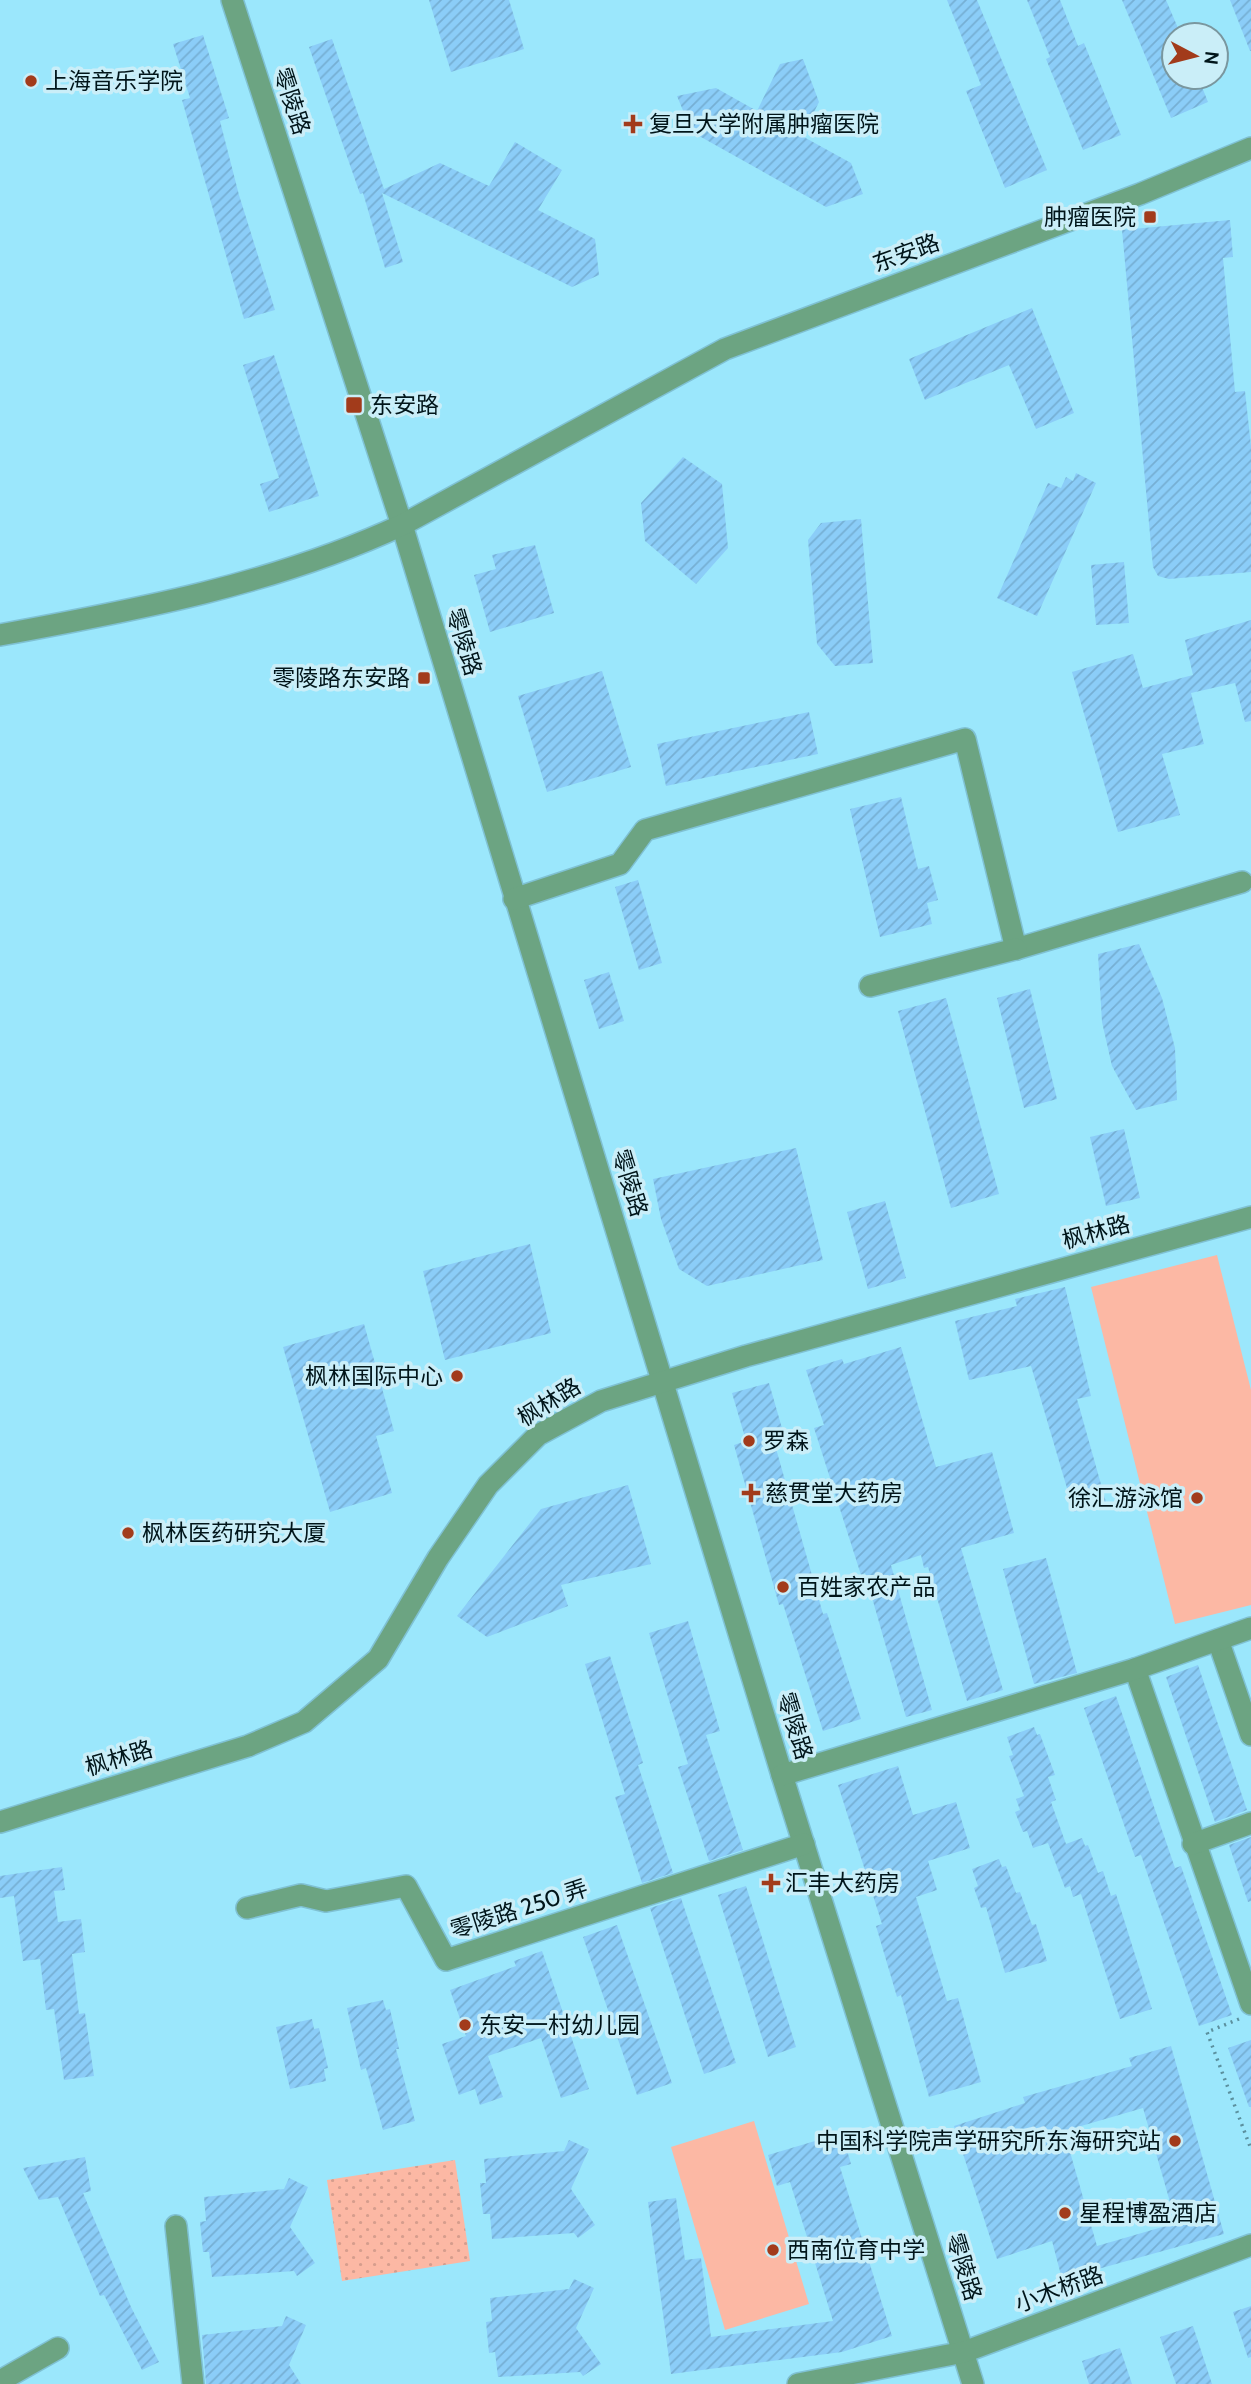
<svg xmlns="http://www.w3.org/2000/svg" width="1251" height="2384" font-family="Cabin,'Noto Sans SC',sans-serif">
	<defs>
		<pattern id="park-dots" width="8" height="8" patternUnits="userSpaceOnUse" patternTransform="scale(1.75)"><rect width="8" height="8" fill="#fcb8a4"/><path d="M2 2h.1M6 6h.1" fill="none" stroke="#d69d8d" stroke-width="1.8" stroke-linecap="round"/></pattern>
		<pattern id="building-hatch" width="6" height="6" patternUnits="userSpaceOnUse" patternTransform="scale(1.75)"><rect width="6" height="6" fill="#8bcdf8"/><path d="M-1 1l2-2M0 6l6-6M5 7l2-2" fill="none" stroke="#76afd4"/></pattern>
	</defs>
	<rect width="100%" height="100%" fill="#9be7fc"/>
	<!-- park -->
	<path fill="url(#park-dots)" d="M455,2160l15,101 -128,20 -15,-101z"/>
	<!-- pitch -->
	<g fill="#fcb8a4">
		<path d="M1217,1255l34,135v215l-76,19 -84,-337z"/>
		<path d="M754,2121l55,183 -84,26 -54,-183z"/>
	</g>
	<!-- building -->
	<g fill="url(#building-hatch)" fill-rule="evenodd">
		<path d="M429,0h80l15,49 -73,23z"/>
		<path d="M947,0h30l70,170 -42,18 -39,-97 15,-6z"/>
		<path d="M1027,0h33l18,46 6,-3 37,92 -38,15 -37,-91 4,-2z"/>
		<path d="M1122,0h44l15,35h-7v42h24l10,25 -37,16z"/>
		<path d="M1230,0h21v51h-1z"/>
		<path d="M203,35l26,83 -9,3 19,74 36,115 -31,9 -62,-219 8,-2 -17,-54z"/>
		<path d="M332,39l52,150 56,-26 49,23 26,-44 47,28 -24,40 57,29 4,36 -27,12 -190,-94 21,69 -18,6 -22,-75 -3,1 -51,-147z"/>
		<path d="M803,59l16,43 -17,34 49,27 12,31 -37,13 -134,-75 -15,-36 39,-8 41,23 23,-47z"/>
		<path d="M1230,220l3,37 -10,1 12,134 10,-1 6,55v126l-82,7 -11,-3 -5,-9 -31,-337z"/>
		<path d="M1032,308l42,105 -38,16 -27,-64 -84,35 -16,-41z"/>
		<path d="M274,355l45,141 -50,16 -9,-28 19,-6 -36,-113z"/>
		<path d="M683,457l39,27 6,64 -32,36 -51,-43 -4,-38z"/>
		<path d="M1076,473l20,10 -59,133 -40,-18 51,-115 13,5 5,-11 7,4z"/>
		<path d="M861,519l12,144 -38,3 -18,-22 -9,-104 13,-17z"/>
		<path d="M535,545l19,68 -64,19 -16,-57 22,-6 -4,-14z"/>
		<path d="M1124,562l5,61 -33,2 -5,-60z"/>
		<path d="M1251,620v101l-6,1 -10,-39 -44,10 13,51 -42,10 18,61 -62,17 -46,-160 61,-18 10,34 50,-13 -8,-35z"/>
		<path d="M602,671l29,96 -84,25 -29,-96z"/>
		<path d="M809,712l9,42 -152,32 -9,-42z"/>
		<path d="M901,797l17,72 11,-3 9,34 -11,3 5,21 -52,13 -30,-128z"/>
		<path d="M638,880l24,83 -23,7 -24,-83z"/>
		<path d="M1139,944l23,54 13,50 2,52 -41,10 -24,-44 -10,-44 -4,-68z"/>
		<path d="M609,972l15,49 -25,8 -15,-49z"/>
		<path d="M1030,989l27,110 -33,9 -27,-110z"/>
		<path d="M946,998l53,196 -48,14 -53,-197z"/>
		<path d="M1124,1129l16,69 -34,8 -16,-69z"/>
		<path d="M796,1148l27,112 -116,26 -28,-17 -18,-50 -8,-40z"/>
		<path d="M885,1201l21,77 -38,11 -21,-77z"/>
		<path d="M530,1244l21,89 -106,27 -22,-89z"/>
		<path d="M1065,1287l26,109 -14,3 29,103 -32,10 -43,-146 -62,14 -14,-59 62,-15 -2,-7z"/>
		<path d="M364,1324l30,107 -18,5 16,57 -62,19 -47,-165z"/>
		<path d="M901,1347l35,120 56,-15 22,81 -53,15 42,142 -36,11 -39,-134 -4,1 -3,-13 -30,10 41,145 -26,7 -41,-144 -4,2 -47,-147 10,-3 -18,-55 36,-11 2,5z"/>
		<path d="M769,1383l17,59 -11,3 48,169 4,-1 34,106 -38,12 -40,-127 -4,1 -45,-160 12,-4 -14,-48z"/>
		<path d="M628,1485l23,79 -90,21 7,21 -81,31 -30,-21 84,-107z"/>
		<path d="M1046,1558l31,115 -43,11 -31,-115z"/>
		<path d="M688,1621l32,110 -14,4 37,115 -34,11 -31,-94 10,-3 -39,-131z"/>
		<path d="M610,1656l33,107 -5,2 35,108 -31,10 -27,-86 10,-3 -40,-130z"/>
		<path d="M1198,1665l49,145 -32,12 -49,-145z"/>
		<path d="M1116,1696l59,172 6,-2 51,149 -33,11 -58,-171 -6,2 -51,-149z"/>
		<path d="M1034,1727l3,8 3,-1 15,41 -7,2 8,23 -5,2 15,42 16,-6 3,8 3,-1 10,28 5,-2 8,25 5,-2 36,115 -32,10 -39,-125 -8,3 -3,-11 -5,2 -17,-45 -15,5 -6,-17 -4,1 -8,-20 5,-2 -4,-11 8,-3 -15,-40 4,-1 -6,-18z"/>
		<path d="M898,1766l15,49 43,-13 14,46 -42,13 9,29 -21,7 31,104 11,-3 23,84 -52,15 -28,-102 -4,2 -21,-71 6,-2 -44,-139z"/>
		<path d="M1251,1837v64l-3,1 -19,-57z"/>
		<path d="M999,1859l3,8 4,-1 10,27 4,-1 12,33 4,-1 11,37 -42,12 -19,-66 -5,1 -7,-20 4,-2 -6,-17z"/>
		<path d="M62,1867l3,23 -11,1 4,31 23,-3 4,33 -13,2 7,60 6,-1 9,63 -30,4 -10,-71 -8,1 -6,-51 -17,2 -9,-65 -14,2v-22z"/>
		<path d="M746,1886l50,161 -28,10 -50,-162z"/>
		<path d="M681,1898l55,165 -32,11 -54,-166z"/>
		<path d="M617,1925l55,158 -35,12 -54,-158z"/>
		<path d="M542,1951l47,138 -28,9 -20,-60 -53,18 15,41 -23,8 -5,-16 -16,6 -17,-51 24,-8 -16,-46 66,-24 -2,-5z"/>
		<path d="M383,2000l3,10 4,-1 9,40h-3l19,72 -32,9 -17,-62 -5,2 -14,-62z"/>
		<path d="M312,2019l2,10 5,-1 9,40 -4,1 2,12 -36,8 -14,-62z"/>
		<path d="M1251,2040v67h-2l-21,-59z"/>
		<path d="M1171,2046l53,188 -162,45 -10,-38 -55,18 -43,-133 71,-23 -2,-6 109,-31 -3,-8zM1143,2108l33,115 -79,23 -33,-115z"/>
		<path d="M842,2133l9,31 -11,3 52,169 -50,16 -171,22 -23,-172 28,-4 9,62 16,-2 10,79 122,-16 -43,-139 -13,4 -9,-31z"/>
		<path d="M569,2140l20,9 -18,40 24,36 -17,13 -4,-5 -82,6 -2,-25h-7l-3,-31h6l-2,-24 80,-8z"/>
		<path d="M85,2157l6,34 -8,2 48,114 28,55 -17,8 -38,-75 -4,1 -42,-99 -19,3 -16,-32z"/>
		<path d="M289,2178l19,9 -18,40 25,36 -18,13 -3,-5 -82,6 -3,-25h-6l-3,-30 6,-1 -2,-24 80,-8z"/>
		<path d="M574,2279l20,9 -18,40 25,36 -18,12 -3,-4 -82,5 -3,-25 -6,1 -3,-31 6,-1 -2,-23 79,-9z"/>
		<path d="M1251,2306v51l-3,1 -15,-46z"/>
		<path d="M286,2316l20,9 -17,40 12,19h-95l-4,-49 80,-9z"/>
		<path d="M1193,2326l19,58h-36l-16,-47z"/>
		<path d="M1120,2348l12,36h-43l-7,-23z"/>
	</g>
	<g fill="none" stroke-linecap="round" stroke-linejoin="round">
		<!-- minor casing -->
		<g stroke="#7fc1d3" stroke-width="24">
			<g id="minor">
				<path d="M232,0l170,525 380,1250 191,609"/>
				<path d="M0,635c136,-25 275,-51 402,-110l323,-176 415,-155 111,-46"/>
				<path d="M514,899l106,-35 25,-34 320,-91 51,210 226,-67"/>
				<path d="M870,986l146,-37"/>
				<path d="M1218,1640l33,95"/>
				<path d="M1135,1669l116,335"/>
				<path d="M782,1775l353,-106 116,-41"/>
				<path d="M0,1822l248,-76 56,-24 74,-63 60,-101 50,-73 50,-50 63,-34 145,-45 505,-139"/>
				<path d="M1193,1844l58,-21"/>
				<path d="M247,1908l54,-13 25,6 80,-15 40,74 358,-116"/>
				<path d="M176,2226l17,158"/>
				<path d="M0,2381l58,-33"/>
				<path d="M798,2384l166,-32 287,-107"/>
			</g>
		</g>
		<!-- path -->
		<path stroke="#5b909e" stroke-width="3.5" stroke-dasharray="2 5" stroke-linecap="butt" d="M1239,2019l-32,13 44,117"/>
		<!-- minor -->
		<use href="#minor" stroke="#6ca482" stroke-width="21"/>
	</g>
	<!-- markers -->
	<g fill="#a23b1b" stroke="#caeef8" stroke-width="2.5">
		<circle cx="31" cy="81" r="7"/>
		<path d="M629.5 113.5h7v7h7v7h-7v7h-7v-7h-7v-7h7z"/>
		<rect x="1143" y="210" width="14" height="14" rx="3.5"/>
		<rect x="345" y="396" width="18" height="18" rx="3.5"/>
		<rect x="417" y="671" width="14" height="14" rx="3.5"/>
		<circle cx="457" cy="1376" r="7"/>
		<circle cx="749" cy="1441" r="7"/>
		<path d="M747.5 1482.5h7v7h7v7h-7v7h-7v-7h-7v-7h7z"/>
		<circle cx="1197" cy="1498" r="7"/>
		<circle cx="128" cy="1533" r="7"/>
		<circle cx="783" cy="1587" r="7"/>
		<path d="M767.5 1872.5h7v7h7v7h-7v7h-7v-7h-7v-7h7z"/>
		<circle cx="465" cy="2025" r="7"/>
		<circle cx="1175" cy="2141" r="7"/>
		<circle cx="1065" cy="2213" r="7"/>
		<circle cx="773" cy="2250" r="7"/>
	</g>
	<g text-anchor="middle" stroke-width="7" stroke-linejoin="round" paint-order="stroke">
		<!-- poi labels -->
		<g font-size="23" fill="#01151a" stroke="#caeef8" text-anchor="start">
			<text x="45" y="89">上海音乐学院</text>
			<text x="649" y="132">复旦大学附属肿瘤医院</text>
			<text x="1136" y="225" text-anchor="end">肿瘤医院</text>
			<text x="370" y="413">东安路</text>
			<text x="410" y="686" text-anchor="end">零陵路东安路</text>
			<text x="443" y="1384" text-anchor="end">枫林国际中心</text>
			<text x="763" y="1449">罗森</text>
			<text x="765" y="1501">慈贯堂大药房</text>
			<text x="1183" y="1506" text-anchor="end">徐汇游泳馆</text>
			<text x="142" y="1541">枫林医药研究大厦</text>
			<text x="797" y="1595">百姓家农产品</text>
			<text x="785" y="1891">汇丰大药房</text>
			<text x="479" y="2033">东安一村幼儿园</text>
			<text x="1161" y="2149" text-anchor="end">中国科学院声学研究所东海研究站</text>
			<text x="1079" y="2221">星程博盈酒店</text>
			<text x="787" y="2258">西南位育中学</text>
		</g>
		<!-- street labels -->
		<g font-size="23" fill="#01151a" stroke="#caeef8">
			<text transform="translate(292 101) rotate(72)" y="8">零陵路</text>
			<text transform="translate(906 253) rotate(-20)" y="8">东安路</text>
			<text transform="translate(464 642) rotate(73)" y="8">零陵路</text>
			<text transform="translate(630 1183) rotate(73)" y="8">零陵路</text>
			<text transform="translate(1096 1232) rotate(-15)" y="8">枫林路</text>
			<text transform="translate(549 1402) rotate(-32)" y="8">枫林路</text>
			<text transform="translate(795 1726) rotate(73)" y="8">零陵路</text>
			<text transform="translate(119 1758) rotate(-17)" y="8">枫林路</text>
			<text transform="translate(519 1909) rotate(-18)" y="8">零陵路 250 弄</text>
			<text transform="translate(964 2267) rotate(73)" y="8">零陵路</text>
			<text transform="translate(1059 2289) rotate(-20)" y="8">小木桥路</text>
		</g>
	</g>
	<!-- north arrow -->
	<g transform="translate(1195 56) rotate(97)"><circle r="33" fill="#caeef8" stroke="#7a979f" stroke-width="2"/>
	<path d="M0-5L12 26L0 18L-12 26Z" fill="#a23b1b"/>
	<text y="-10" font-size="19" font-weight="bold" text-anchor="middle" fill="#01151a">N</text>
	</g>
</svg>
